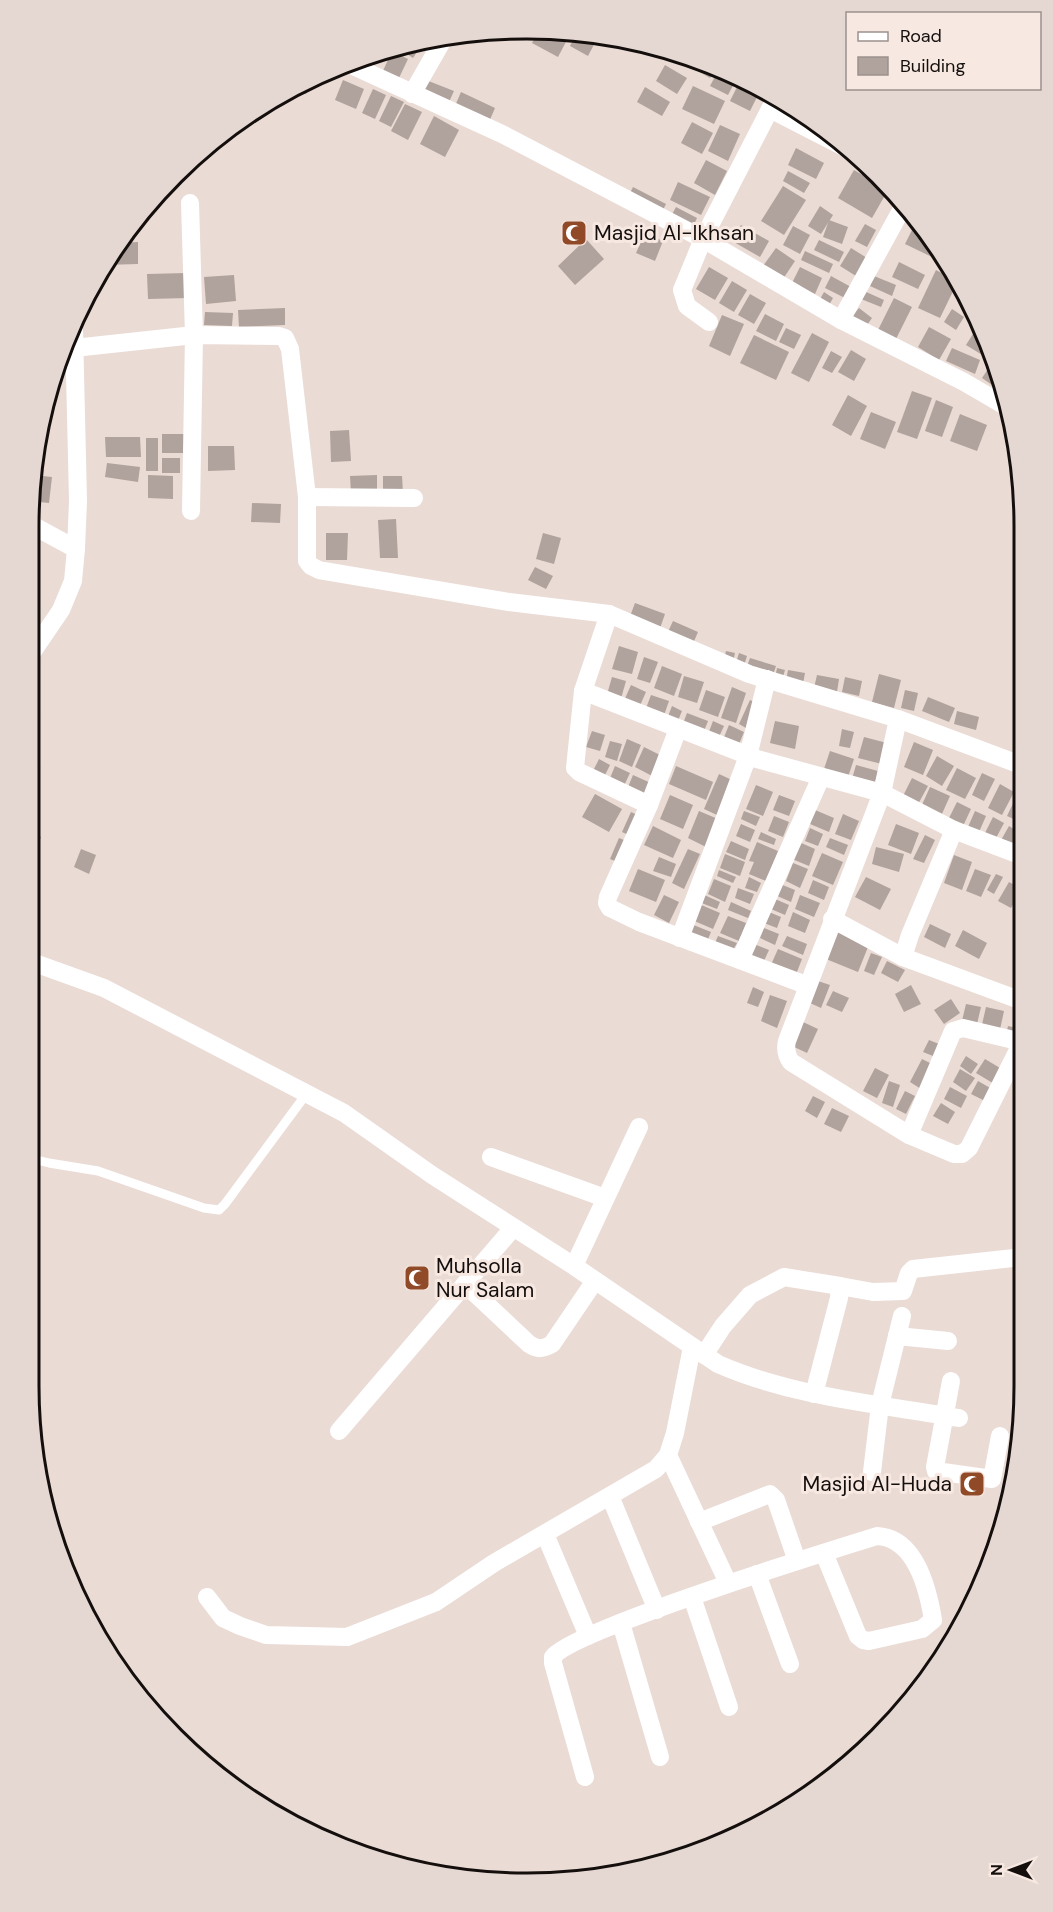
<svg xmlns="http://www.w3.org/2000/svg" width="1053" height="1912" font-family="'DM Sans',sans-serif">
	<rect width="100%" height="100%" fill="#eadbd5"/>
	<!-- building -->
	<g fill="#b0a29c">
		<path d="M539,31l18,1 11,6 -10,19 -26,-14z"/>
		<path d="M577,32l22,3 -11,21 -18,-10z"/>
		<path d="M419,42l3,2 -9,14 -12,-8 3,-6z"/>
		<path d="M392,51l16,8 -10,21 -16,-7z"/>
		<path d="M701,61l15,7 -6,10 -14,-8z"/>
		<path d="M665,65l22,13 -10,16 -21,-13z"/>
		<path d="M719,69l18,9 -9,17 -18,-9z"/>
		<path d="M312,78l-6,16 -15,-5 16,-9z"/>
		<path d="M741,79l20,10 -11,22 -20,-10z"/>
		<path d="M343,80l21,9 -8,20 -21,-9z"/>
		<path d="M426,80l28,11 -5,11 -27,-11z"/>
		<path d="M693,86l32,15 -11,23 -32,-15z"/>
		<path d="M645,87l25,15 -8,14 -25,-14z"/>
		<path d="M373,89l13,6 -11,24 -13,-6z"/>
		<path d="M461,92l34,16 -6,14 -34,-16z"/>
		<path d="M391,96l13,6 -13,25 -12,-6z"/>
		<path d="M405,104l17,8 -14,28 -17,-9z"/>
		<path d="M434,116l25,14 -14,27 -25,-13z"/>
		<path d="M692,122l21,11 -11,21 -21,-11z"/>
		<path d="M720,125l20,9 -12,27 -20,-10z"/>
		<path d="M796,148l28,15 -8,16 -28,-14z"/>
		<path d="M706,160l21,11 -12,24 -21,-12z"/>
		<path d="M854,170l34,20 -16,28 -34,-20z"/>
		<path d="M788,171l22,12 -6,10 -21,-12z"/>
		<path d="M678,182l32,15 -9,18 -31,-15z"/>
		<path d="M783,186l23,14 -22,35 -23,-14z"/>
		<path d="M633,187l33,17 -5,10 -33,-17z"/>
		<path d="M820,206l13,9 -12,19 -13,-8z"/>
		<path d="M676,207l21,11 -5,11 -22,-11z"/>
		<path d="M829,220l19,7 -6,17 -19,-7z"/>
		<path d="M865,224l11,6 -9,17 -12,-6z"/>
		<path d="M741,225l28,16 -9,16 -28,-16z"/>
		<path d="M793,226l17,9 -10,19 -17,-9z"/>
		<path d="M913,228l16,8 9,10 -6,11 -27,-13z"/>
		<path d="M645,233l18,8 -8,20 -19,-8z"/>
		<path d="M586,239l18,20 -29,26 -17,-19z"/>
		<path d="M819,240l25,12 -5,10 -25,-12z"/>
		<path d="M138,242v22l-34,1 16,-22z"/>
		<path d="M776,248l19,13 -12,18 -20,-13z"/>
		<path d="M851,248l16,10 -11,18 -16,-10z"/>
		<path d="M805,251l28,13 -4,9 -28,-13z"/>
		<path d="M899,262l26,13 -7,14 -26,-12z"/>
		<path d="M709,267l19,11 -13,22 -19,-11z"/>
		<path d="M800,267l22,11 -7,16 -23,-11z"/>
		<path d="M936,270l19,10 2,3 -17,35 -22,-10z"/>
		<path d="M187,273l1,25 -40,1 -1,-25z"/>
		<path d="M234,275l2,26 -30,3 -2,-27z"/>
		<path d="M831,276l20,11 -6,11 -20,-10z"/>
		<path d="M874,276l22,9 -4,11 -22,-10z"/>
		<path d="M732,281l15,9 -13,22 -15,-9z"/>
		<path d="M960,289l6,12 -9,-5z"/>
		<path d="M864,291l20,9 -3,7 -20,-8z"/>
		<path d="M824,292l9,6 -5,9 -9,-6z"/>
		<path d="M750,294l16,9 -12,21 -16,-9z"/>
		<path d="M894,298l18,9 -16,32 -18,-9z"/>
		<path d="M285,308v17l-46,2 -1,-17z"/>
		<path d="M859,308l13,10 -7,10 -14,-10z"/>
		<path d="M952,309l12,8 -8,13 -12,-8z"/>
		<path d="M205,312l28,1 -1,13 -28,-1z"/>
		<path d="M765,314l19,10 -8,17 -20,-10z"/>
		<path d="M722,315l22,9 -14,32 -21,-10z"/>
		<path d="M978,326l11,22 -5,8 -18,-11z"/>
		<path d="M929,327l22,12 -12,21 -21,-13z"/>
		<path d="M786,328l15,7 -7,14 -15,-7z"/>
		<path d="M812,333l17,9 -20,40 -18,-9z"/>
		<path d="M754,335l35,17 -13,28 -36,-17z"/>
		<path d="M952,348l28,12 -5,14 -29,-13z"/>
		<path d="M851,350l15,9 -12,22 -16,-9z"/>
		<path d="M831,351l11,6 -10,16 -10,-5z"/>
		<path d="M993,356l6,12 -10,-6z"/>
		<path d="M988,369l13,9 4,16 -23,-16z"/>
		<path d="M912,391l20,7 -15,41 -20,-7z"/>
		<path d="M848,395l19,11 -16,30 -19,-11z"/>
		<path d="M936,400l17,7 -11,30 -17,-6z"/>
		<path d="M871,412l25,10 -11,27 -25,-10z"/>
		<path d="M960,414l27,11 -10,26 -27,-10z"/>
		<path d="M349,430l2,31 -20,1 -1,-31z"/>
		<path d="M162,434h22l1,19h-23z"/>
		<path d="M105,437h35l1,20h-35z"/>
		<rect x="146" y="438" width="12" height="33"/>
		<path d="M208,446h26l1,24 -27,1z"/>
		<rect x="162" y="458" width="18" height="15"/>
		<path d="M107,463l33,4 -2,15 -33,-5z"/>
		<path d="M1020,469v20l-6,-2z"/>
		<path d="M33,475l19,2 -3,26 -19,-2z"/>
		<path d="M148,475l25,1v23l-25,-1z"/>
		<path d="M377,475v17l-26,1 -1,-17z"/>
		<path d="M383,476h19l1,17h-20z"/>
		<path d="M252,503l29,1 -1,19 -29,-1z"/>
		<path d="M396,519l2,39h-18l-2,-38z"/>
		<path d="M326,533h22l-1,27h-21z"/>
		<path d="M543,533l18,5 -7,26 -18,-5z"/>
		<path d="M535,567l18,9 -7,13 -18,-9z"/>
		<path d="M635,603l30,11 -6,17 -30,-12z"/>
		<path d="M29,607l10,5 -10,17z"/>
		<path d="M673,621l25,11 -6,14 -25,-12z"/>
		<path d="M619,646l19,6 -6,22 -20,-5z"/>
		<path d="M726,651l9,2 -2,9 -9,-2z"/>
		<path d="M739,653l8,3 -4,13 -8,-3z"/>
		<path d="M644,657l14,5 -8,21 -13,-4z"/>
		<path d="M750,658l26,8 -4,12 -26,-9z"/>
		<path d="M662,666l20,8 -8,22 -20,-8z"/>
		<path d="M777,668l8,2 -3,10 -7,-2z"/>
		<path d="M788,670l17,3 -2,11 -17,-3z"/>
		<path d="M879,674l22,6 -7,28 -22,-6z"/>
		<path d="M817,675l22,4 -2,13 -23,-4z"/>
		<path d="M684,676l20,6 -7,21 -19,-6z"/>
		<path d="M612,677l14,4 -6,21 -14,-4z"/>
		<path d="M845,677l17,4 -3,15 -17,-4z"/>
		<path d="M631,685l15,7 -8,18 -15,-7z"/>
		<path d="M732,687l14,6 -10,30 -15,-5z"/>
		<path d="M706,690l19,7 -7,20 -19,-7z"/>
		<path d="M905,690l13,3 -4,18 -13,-3z"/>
		<path d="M651,695l18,6 -6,17 -18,-7z"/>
		<path d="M928,697l27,11 -6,14 -27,-11z"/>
		<path d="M750,700l7,3 -11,25 -7,-4z"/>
		<path d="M672,706l10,5 -5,12 -10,-4z"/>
		<path d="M957,711l22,6 -3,13 -22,-6z"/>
		<path d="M687,713l21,8 -6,15 -21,-7z"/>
		<path d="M713,721l11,5 -7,15 -10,-4z"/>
		<path d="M775,721l24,5 -4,23 -25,-6z"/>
		<path d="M729,725l15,7 -7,17 -15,-7z"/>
		<path d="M842,729l12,3 -4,16 -11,-2z"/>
		<path d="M592,731l13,4 -5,16 -14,-4z"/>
		<path d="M864,737l23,6 -5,21 -24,-6z"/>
		<path d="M627,739l14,6 -9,22 -13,-6z"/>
		<path d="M610,741l12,3 -5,17 -12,-4z"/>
		<path d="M914,742l19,8 -10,25 -19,-8z"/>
		<path d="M644,747l20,10 -10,20 -19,-10z"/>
		<path d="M830,751l24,8 -6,18 -24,-8z"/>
		<path d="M937,756l17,10 -12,20 -16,-10z"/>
		<path d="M599,759l11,6 -7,14 -11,-6z"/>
		<path d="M856,765l22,6 -4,15 -22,-7z"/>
		<path d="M615,766l15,7 -8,17 -14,-7z"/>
		<path d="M676,766l37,16 -7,18 -37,-16z"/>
		<path d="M957,768l19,10 -11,21 -19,-9z"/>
		<path d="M982,773l13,6 -11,22 -12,-6z"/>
		<path d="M719,774l13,6 -15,35 -13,-6z"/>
		<path d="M633,775l20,9 -7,16 -20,-8z"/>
		<path d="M912,778l16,8 -11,20 -15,-8z"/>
		<path d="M1000,784l14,8 -12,23 -14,-7z"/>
		<path d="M756,785l17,7 -10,24 -17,-7z"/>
		<path d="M930,787l20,9 -9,20 -20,-9z"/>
		<path d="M1018,793l3,2v18l-3,8 -11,-5z"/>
		<path d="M595,794l27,15 -13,23 -27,-15z"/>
		<path d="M670,795l23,10 -10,24 -23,-10z"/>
		<path d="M779,795l16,6 -6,15 -16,-6z"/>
		<path d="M957,802l14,7 -8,17 -14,-8z"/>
		<path d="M815,810l19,8 -5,14 -19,-8z"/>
		<path d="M699,811l19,8 -12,28 -18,-9z"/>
		<path d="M744,811l16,6 -4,9 -15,-7z"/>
		<path d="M975,811l11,5 -7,16 -11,-5z"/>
		<path d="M631,812l11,5 -9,20 -11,-5z"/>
		<path d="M843,814l16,7 -8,19 -16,-6z"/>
		<path d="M774,816l15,6 -6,15 -15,-6z"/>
		<path d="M993,817l11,6 -9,17 -11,-5z"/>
		<path d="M741,824l14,6 -5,12 -14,-6z"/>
		<path d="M896,824l23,9 -8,21 -23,-9z"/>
		<path d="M653,826l28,14 -8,18 -29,-13z"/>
		<path d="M1009,826l13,8v5l-7,12 -15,-9z"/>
		<path d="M810,828l13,6 -5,12 -13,-5z"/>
		<path d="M29,831l12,6 -6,13 -6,-3z"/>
		<path d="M761,832l15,7 -2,6 -16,-6z"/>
		<path d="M925,835l10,5 -11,23 -11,-4z"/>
		<path d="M619,838l10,4 -9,21 -10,-4z"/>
		<path d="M830,838l18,7 -4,10 -18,-8z"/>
		<path d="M731,841l18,8 -4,11 -19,-8z"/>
		<path d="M757,842l21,9 -12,30 -17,-7 5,-12 -5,-1z"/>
		<path d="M799,842l16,7 -6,17 -17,-7z"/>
		<path d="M876,847l28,7 -5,18 -27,-8z"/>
		<path d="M81,849l15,6 -7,19 -15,-7z"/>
		<path d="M688,849l12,5 -16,35 -12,-6z"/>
		<path d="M822,853l21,9 -10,23 -21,-9z"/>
		<path d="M725,854l20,8 -5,14 -20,-8z"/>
		<path d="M954,855l18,7 -10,28 -18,-7z"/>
		<path d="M659,857l17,7 -5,13 -18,-6z"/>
		<path d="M793,863l15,6 -8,19 -14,-7z"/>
		<path d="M638,869l27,11 -9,22 -27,-11z"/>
		<path d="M975,869l16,6 -10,22 -15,-6z"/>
		<path d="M719,870l17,7 -3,6 -16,-7z"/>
		<path d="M996,874l7,3 -9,17 -7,-4z"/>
		<path d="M749,877l12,6 -4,9 -12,-4z"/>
		<path d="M866,877l25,12 -11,21 -25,-13z"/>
		<path d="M714,879l17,7 -6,16 -17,-8z"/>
		<path d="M813,880l16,7 -5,13 -16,-7z"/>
		<path d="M1009,882l13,7 -11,19 -13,-7z"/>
		<path d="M780,884l15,6 -4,12 -16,-7z"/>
		<path d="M738,888l16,6 -4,10 -15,-6z"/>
		<path d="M702,894l18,8 -3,7 -18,-7z"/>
		<path d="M664,895l15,7 -10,21 -15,-8z"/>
		<path d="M800,895l20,8 -6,14 -19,-8z"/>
		<path d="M775,899l14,6 -4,10 -14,-6z"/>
		<path d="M731,902l20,9 -3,7 -20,-8z"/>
		<path d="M699,904l21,9 -7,16 -21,-9z"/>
		<path d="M769,912l12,5 -4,11 -13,-5z"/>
		<path d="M793,912l17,8 -5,13 -17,-7z"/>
		<path d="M728,916l18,7 -7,18 -19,-8z"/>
		<path d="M691,924l20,8 -5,12 -20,-8z"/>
		<path d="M930,924l21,10 -6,14 -21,-11z"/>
		<path d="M764,928l15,6 -4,11 -15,-7z"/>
		<path d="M838,930l32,12 -12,30 -32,-13z"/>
		<path d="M963,930l24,13 -8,16 -24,-13z"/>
		<path d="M718,936l19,7 -4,7 -18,-7z"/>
		<path d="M787,936l20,8 -4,11 -21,-9z"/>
		<path d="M754,944l15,6 -6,13 -14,-6z"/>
		<path d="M778,949l24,10 -7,18 -25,-10z"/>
		<path d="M871,953l11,4 -8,18 -10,-4z"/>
		<path d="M887,961l18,9 -7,12 -17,-9z"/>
		<path d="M818,981l12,4 -9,23 -11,-5z"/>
		<path d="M911,985l10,19 -17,8 -9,-18z"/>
		<path d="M753,987l11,5 -6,15 -11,-4z"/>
		<path d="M833,991l16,7 -7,14 -16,-7z"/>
		<path d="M770,995l17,6 -10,27 -16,-7z"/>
		<path d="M951,999l9,14 -16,11 -10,-14z"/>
		<path d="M966,1004l15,3 -5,21 -15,-3z"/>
		<path d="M986,1007l18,4 -5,23 -18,-5z"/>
		<path d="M803,1022l15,7 -11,24 -15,-7z"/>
		<path d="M1008,1026l14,3v10l-16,-4z"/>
		<path d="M929,1040l10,4 -6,12 -10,-4z"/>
		<path d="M966,1056l12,8 -7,10 -11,-8z"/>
		<path d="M922,1059l12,6 -13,24 -11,-7z"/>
		<path d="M985,1059l20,12 -9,14 -20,-12z"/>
		<path d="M875,1068l14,7 -12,23 -14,-7z"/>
		<path d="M960,1069l15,9 -9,13 -13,-9z"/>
		<path d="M889,1081l11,4 -7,22 -11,-4z"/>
		<path d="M978,1081l14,8 -7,12 -14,-7z"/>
		<path d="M950,1087l17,9 -6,12 -17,-9z"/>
		<path d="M905,1091l10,5 -9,18 -10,-5z"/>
		<path d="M813,1096l12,6 -8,16 -12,-7z"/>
		<path d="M941,1103l14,9 -7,12 -15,-8z"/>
		<path d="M832,1108l17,8 -8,16 -17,-8z"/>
	</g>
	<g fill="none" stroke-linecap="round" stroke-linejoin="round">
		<!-- lane -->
		<path stroke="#fff" stroke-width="9" d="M29,1158l20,5 49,8 106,37 15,2 6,-6 82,-111"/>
		<!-- street -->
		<g stroke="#fff" stroke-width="18">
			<path d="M349,64l153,70 201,105 138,81 123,62 43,25"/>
			<path d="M412,94l32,-56"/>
			<path d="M770,109l74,38"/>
			<path d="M190,203l4,132 -3,176"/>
			<path d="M841,320l63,-115"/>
			<path d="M709,322l-22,-16 -5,-16 21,-51 67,-130 8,-12"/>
			<path d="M74,348l120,-13 85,1 6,2 5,11 17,148v64l4,5 8,4 190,32 100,12"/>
			<path d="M307,497l107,1"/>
			<path d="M30,524l46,25"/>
			<path d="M29,657l32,-47 12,-29 3,-32 2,-48 -4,-171"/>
			<path d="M583,691l-8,77 4,4 70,33 -41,92 -1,6 3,5 29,14 167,63"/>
			<path d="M898,719l-16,74 -95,248c-2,8 -1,14 4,21l118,73 44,-104 10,-3 59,14"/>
			<path d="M1021,765l-123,-46 -149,-45 -140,-60 -26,77 174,68 125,34 72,37 68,26"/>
			<path d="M649,805l29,-76"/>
			<path d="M954,830l-44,105 -7,22 119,44"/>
			<path d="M832,919l71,38"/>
			<path d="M680,938l68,-182 19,-77"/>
			<path d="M740,960l81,-183"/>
			<path d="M29,961l75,27 240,125 88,62 142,91 144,98c75,33 160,40 241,54"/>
			<path d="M909,1135l45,19h8l7,-6 53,-106"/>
			<path d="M491,1157l114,41"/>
			<path d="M574,1266l65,-139"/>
			<path d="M465,1284l64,60c9,6 14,5 23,0l42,-62"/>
			<path d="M897,1336l51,5"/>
			<path d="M704,1355l19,-29 27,-31 34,-18 56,9"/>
			<path d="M951,1381l-16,86 1,4 56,8 8,-43"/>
			<path d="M814,1394l25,-96 1,-12 33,6 30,-1 6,-18 4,-4 110,-12"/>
			<path d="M339,1431l174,-203"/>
			<path d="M668,1455l60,128"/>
			<path d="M872,1472l8,-67 22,-89"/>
			<path d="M610,1496l47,114"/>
			<path d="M699,1522l71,-28 6,6 21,61"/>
			<path d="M545,1534l43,102"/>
			<path d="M757,1574l33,90"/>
			<path d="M207,1597l16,21 17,8 26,9 81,2 89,-35 58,-39 162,-94 12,-14 7,-22 17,-86"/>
			<path d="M692,1597l37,110"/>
			<path d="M621,1623l39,134"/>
			<path d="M585,1777l-32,-114v-6c11,-24 282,-108 324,-121 39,2 51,53 56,84l-11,9 -53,12 -6,-1 -5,-4 -34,-83"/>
		</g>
	</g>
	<!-- icons -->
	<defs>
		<g id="mosque-square" transform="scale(1.35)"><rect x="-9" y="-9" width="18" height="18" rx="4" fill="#914a27" stroke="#f7e8e2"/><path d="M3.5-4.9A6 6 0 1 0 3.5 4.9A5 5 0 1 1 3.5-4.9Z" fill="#fff"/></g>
	</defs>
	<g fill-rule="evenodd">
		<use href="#mosque-square" x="574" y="233"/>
		<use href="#mosque-square" x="417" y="1278"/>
		<use href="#mosque-square" x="972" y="1484"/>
	</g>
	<g text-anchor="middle" stroke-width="6" stroke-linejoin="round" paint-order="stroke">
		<!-- poi labels -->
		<g font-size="21" fill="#140f0d" stroke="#f7e8e2" text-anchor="start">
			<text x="594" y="240">Masjid Al-Ikhsan</text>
			<text x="436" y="1273">Muhsolla<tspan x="436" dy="24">Nur Salam</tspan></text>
			<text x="952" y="1491" text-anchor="end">Masjid Al-Huda</text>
		</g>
	</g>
	<!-- crop -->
	<path d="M0 0H1053V1912H0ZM526 39H527A487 487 0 0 1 1014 526V1386A487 487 0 0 1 527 1873H526A487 487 0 0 1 39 1386V526A487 487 0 0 1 526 39Z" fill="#e5d7d1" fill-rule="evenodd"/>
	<path fill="none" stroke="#140f0d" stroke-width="3" d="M526 39H527A487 487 0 0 1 1014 526V1386A487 487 0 0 1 527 1873H526A487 487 0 0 1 39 1386V526A487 487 0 0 1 526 39Z"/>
	<!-- legend -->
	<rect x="846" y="12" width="195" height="78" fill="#f7e8e2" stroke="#9c918d" stroke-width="1.5"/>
	<rect x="858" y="32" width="30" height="9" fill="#ffffff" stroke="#9c918d" stroke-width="1.5"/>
	<text x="900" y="42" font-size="18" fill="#140f0d">Road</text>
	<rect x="858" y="57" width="30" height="18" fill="#b0a29c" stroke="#9c918d" stroke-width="1.5"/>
	<text x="900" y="72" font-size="18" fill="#140f0d">Building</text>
	<!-- north arrow -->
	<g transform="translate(1011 1870) rotate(270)" stroke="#f7e8e2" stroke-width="4.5" paint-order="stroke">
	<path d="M0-4.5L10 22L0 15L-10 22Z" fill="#140f0d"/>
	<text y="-9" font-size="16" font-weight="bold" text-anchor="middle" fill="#140f0d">N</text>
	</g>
</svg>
